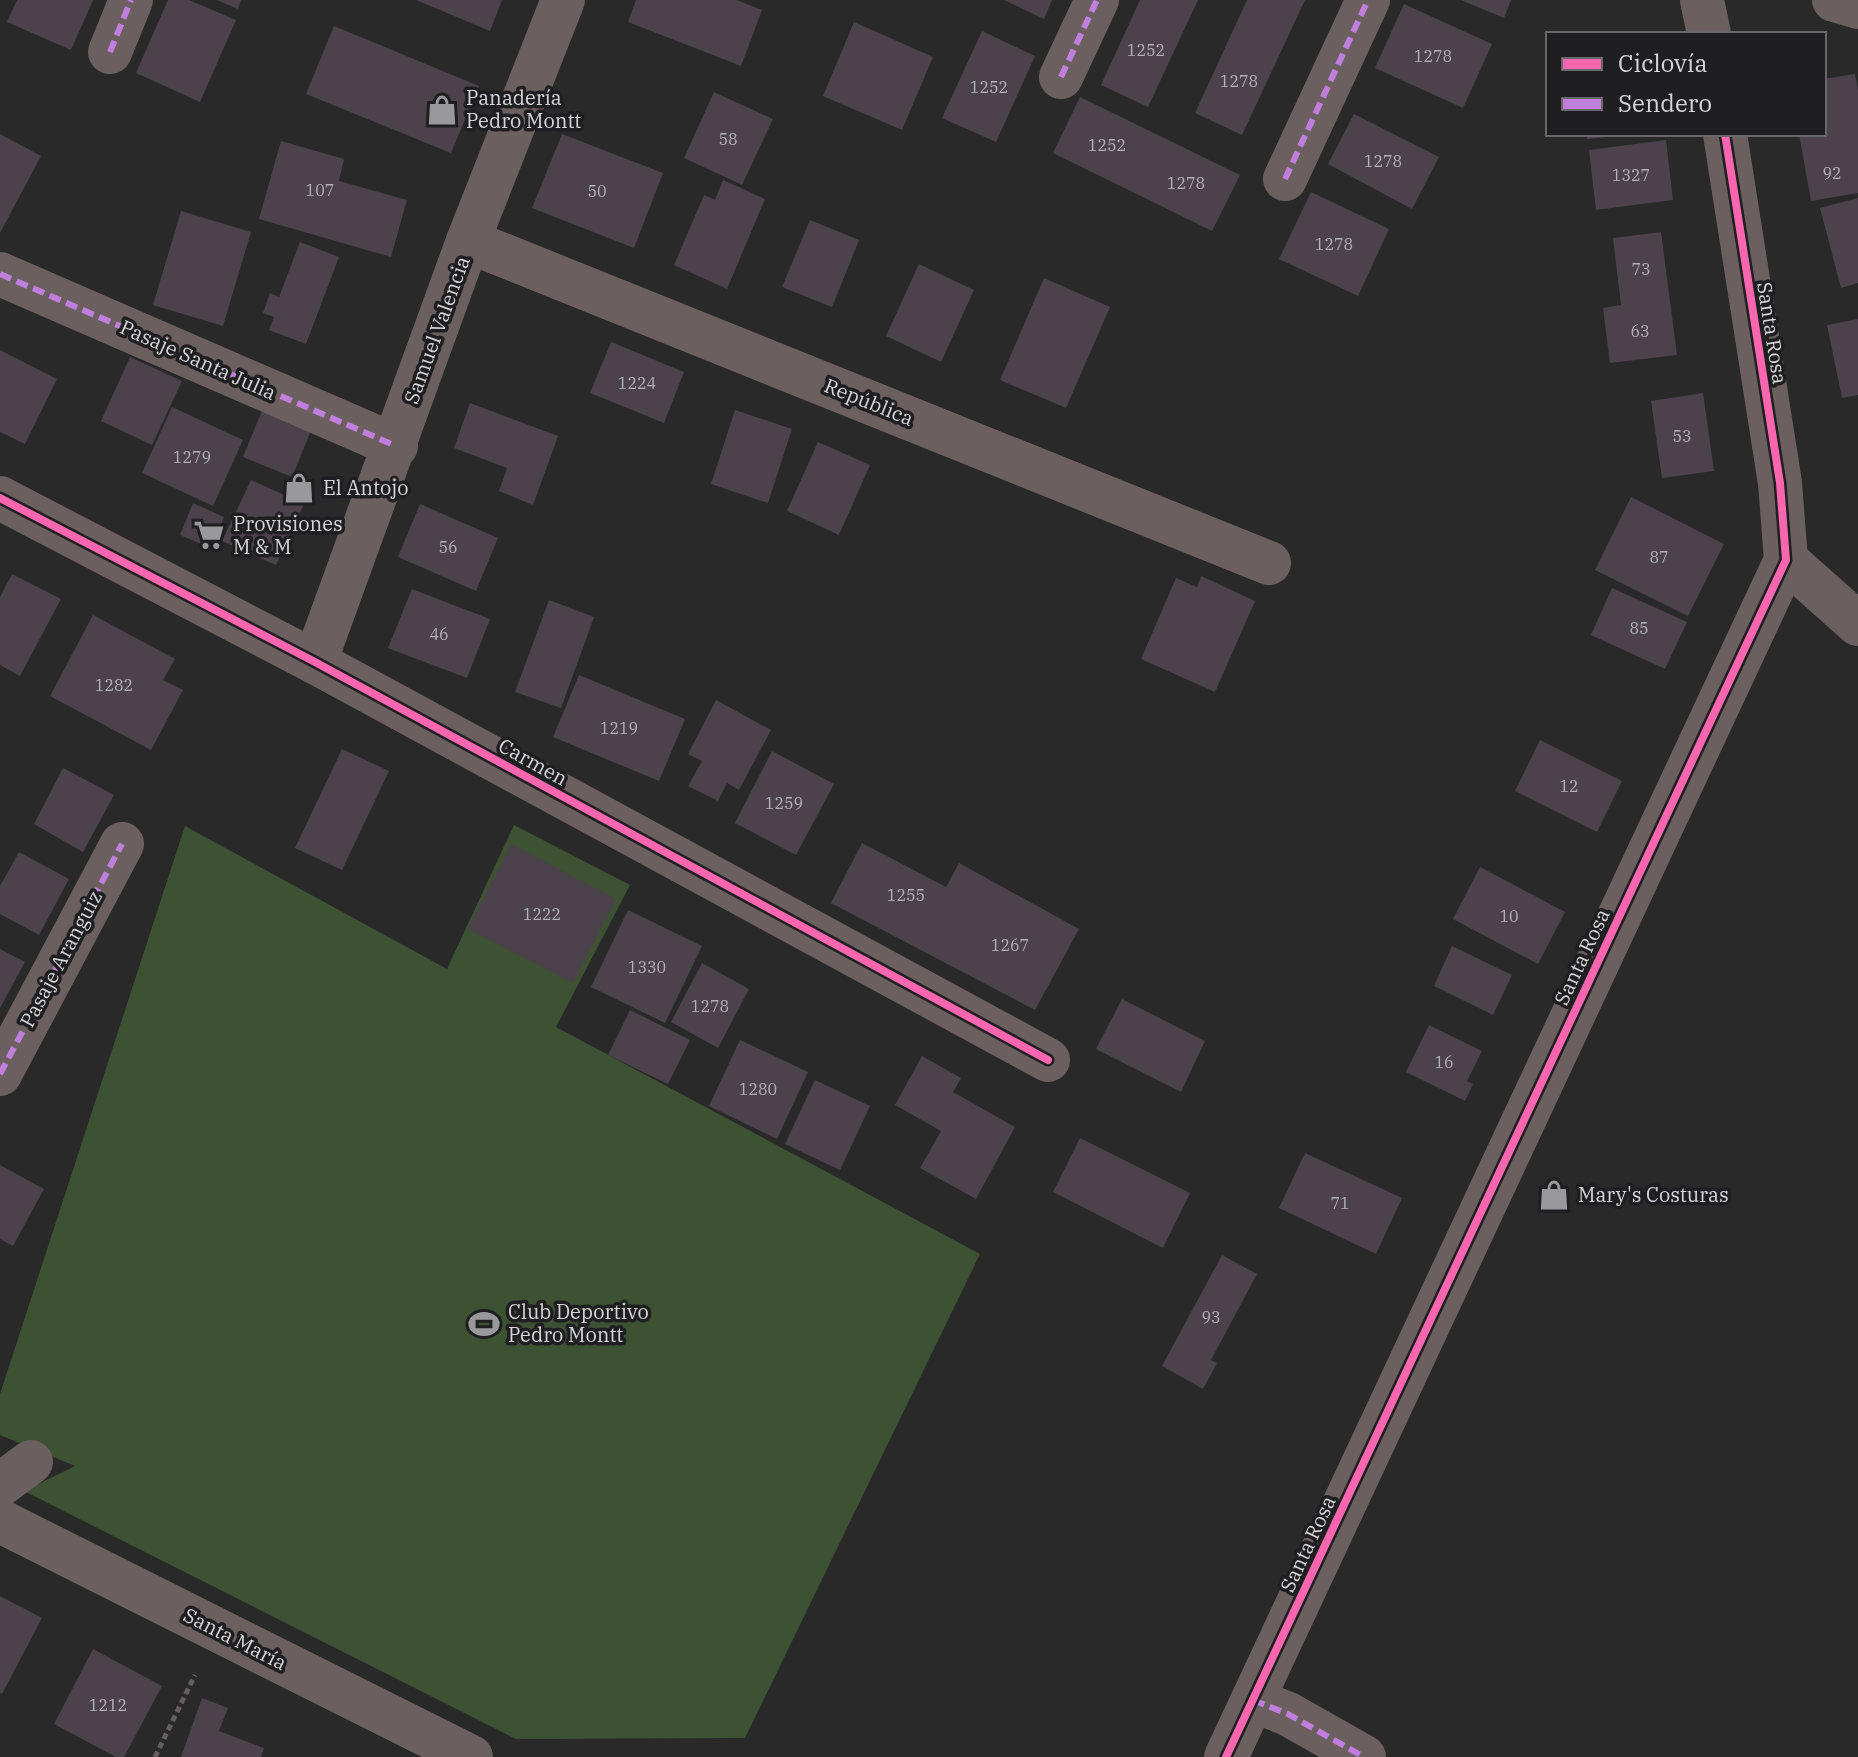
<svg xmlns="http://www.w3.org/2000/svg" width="1858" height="1757" font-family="'IBM Plex Serif',serif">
	<rect width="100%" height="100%" fill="#29292a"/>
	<!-- green -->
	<path fill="#3c5233" d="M514,825l116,60 -74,142 424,227 -235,484 -229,1 -492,-248 51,-25 -75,-31v-41l185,-568 262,143z"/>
	<!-- building -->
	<g fill="#4b424b">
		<path d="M17,0h76l-22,50 -64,-28z"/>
		<path d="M168,0h21l47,20 -36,82 -64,-29z"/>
		<path d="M217,0h24l-3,9z"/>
		<path d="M416,0h86l-12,31z"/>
		<path d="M636,0h101l25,10 -21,56 -113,-44z"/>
		<path d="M1004,0h48l-8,19z"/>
		<path d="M1140,0h58l-50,107 -47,-22z"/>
		<path d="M1247,0h58l-63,135 -47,-22z"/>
		<path d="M1461,0h50l-7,18z"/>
		<path d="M1404,4l88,40 -29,64 -88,-40z"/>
		<path d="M854,22l79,35 -31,73 -79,-34z"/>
		<path d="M334,26l145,60 -28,67 -145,-59z"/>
		<path d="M982,31l53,25 -39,86 -54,-24z"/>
		<path d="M1855,74l3,15v104l-47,8 -12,-67h25v-55z"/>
		<path d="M714,92l59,27 -31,66 -58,-27z"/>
		<path d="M1080,97l160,78 -28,56 -159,-78z"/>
		<path d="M1354,114l85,43 -27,52 -84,-45z"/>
		<path d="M0,134l41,22 -41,77z"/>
		<path d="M562,134l101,39 -29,75 -102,-40z"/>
		<path d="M1587,134h29v2l-29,3z"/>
		<path d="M1666,140l7,60 -77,10 -7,-60z"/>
		<path d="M281,141l63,18 -5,22 68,19 -16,57 -132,-38z"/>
		<path d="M723,180l42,19 -38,90 -53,-24 30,-70 11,5z"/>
		<path d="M1311,192l78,37 -31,67 -79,-37z"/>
		<path d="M1858,198v85l-17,5 -21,-80z"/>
		<path d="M181,211l70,21 -28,94 -70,-21z"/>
		<path d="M810,220l49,20 -27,67 -50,-20z"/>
		<path d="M1661,232l16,123 -67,8 -7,-55 18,-3 -8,-67z"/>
		<path d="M300,242l39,15 -33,87 -37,-14 5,-13 -11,-4 7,-20 9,4z"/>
		<path d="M919,264l55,26 -33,72 -55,-26z"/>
		<path d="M1044,278l66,29 -44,101 -66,-28z"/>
		<path d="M1858,319v76l-16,3 -15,-73z"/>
		<path d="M611,342l73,30 -20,51 -74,-30z"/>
		<path d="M0,350l57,29 -32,65 -25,-12z"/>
		<path d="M130,357l52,24 -30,64 -51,-24z"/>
		<path d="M1703,393l11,78 -52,7 -11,-77z"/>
		<path d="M470,403l88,33 -25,69 -34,-14 8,-23 -53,-20z"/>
		<path d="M172,407l71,33 -30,66 -71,-33z"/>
		<path d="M263,408l49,20 -20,49 -49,-20z"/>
		<path d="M735,410l57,19 -24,74 -57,-19z"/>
		<path d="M818,442l52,23 -31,70 -52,-24z"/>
		<path d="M251,480l53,24 -28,61 -54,-24z"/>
		<path d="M1631,497l93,47 -36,72 -93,-46z"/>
		<path d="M193,503l31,14 -13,31 -31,-13z"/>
		<path d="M420,504l78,34 -22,53 -78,-34z"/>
		<path d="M12,574l49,25 -41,77 -20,-11v-68z"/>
		<path d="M1201,576l54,25 -40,91 -74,-33 35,-81 21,9z"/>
		<path d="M1612,588l75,34 -22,47 -74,-34z"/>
		<path d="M412,589l78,30 -23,59 -79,-30z"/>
		<path d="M549,600l45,17 -33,91 -46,-16z"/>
		<path d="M93,615l82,44 -12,21 20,10 -32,60 -101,-54z"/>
		<path d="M579,675l106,44 -26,62 -106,-44z"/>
		<path d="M716,700l55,30 -32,60 -12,-7 -9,18 -30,-15 14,-25 -14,-7z"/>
		<path d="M1540,740l82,41 -25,51 -82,-41z"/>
		<path d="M342,749l47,22 -47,99 -47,-22z"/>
		<path d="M772,751l62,33 -38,71 -61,-32z"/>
		<path d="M63,768l51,27 -31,57 -49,-28z"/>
		<path d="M862,843l84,44 13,-24 120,66 -44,81 -204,-107z"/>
		<path d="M511,844l105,55 -43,84 -105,-54z"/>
		<path d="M19,852l50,27 -30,56 -39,-21v-28z"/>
		<path d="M1480,867l85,45 -27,52 -85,-45z"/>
		<path d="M628,910l74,36 -37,77 -74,-36z"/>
		<path d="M1452,946l60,29 -19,40 -59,-29z"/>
		<path d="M0,949l25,13 -25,46z"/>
		<path d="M702,963l47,26 -31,59 -47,-26z"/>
		<path d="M1122,999l83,42 -24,51 -85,-43z"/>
		<path d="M630,1010l60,30 -22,44 -60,-29z"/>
		<path d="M1429,1025l53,26 -15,30 6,3 -8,17 -59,-29z"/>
		<path d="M740,1040l68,32 -31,67 -68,-33z"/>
		<path d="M922,1056l39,22 -8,14 62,35 -39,72 -56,-31 21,-37 -46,-26z"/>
		<path d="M815,1080l55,26 -30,64 -55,-26z"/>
		<path d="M1080,1138l110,55 -27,55 -110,-56z"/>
		<path d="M1305,1153l97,45 -26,56 -97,-46z"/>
		<path d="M0,1165l44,24 -31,57 -13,-7z"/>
		<path d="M1222,1255l35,19 -46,86 6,3 -14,26 -41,-23z"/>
		<path d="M0,1596l42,22 -40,76 -2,-1z"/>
		<path d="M93,1649l69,37 -38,71h-8l-62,-33z"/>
		<path d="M202,1698l26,10 -9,23 45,17 -3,9h-80z"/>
	</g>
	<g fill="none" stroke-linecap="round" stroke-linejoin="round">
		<!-- path -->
		<path stroke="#655d5e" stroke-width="5" stroke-dasharray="6 4" stroke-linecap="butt" d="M155,1757l40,-82"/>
		<!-- minor -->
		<g stroke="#6c5f60" stroke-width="44">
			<path d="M1702,0l7,34"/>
			<path d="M1834,0l24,7"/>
			<path d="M110,52l21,-52"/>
			<path d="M1061,77l36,-77"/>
			<path d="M1285,179l83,-179"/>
			<path d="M468,241l801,322"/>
			<path d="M0,274l396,172"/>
			<path d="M0,498l315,164 733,398"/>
			<path d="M1786,560l72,64"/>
			<path d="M315,662l153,-421 95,-241"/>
			<path d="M0,1074l122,-230"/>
			<path d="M0,1485l31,-23"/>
			<path d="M0,1521l471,236"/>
			<path d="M1253,1700l35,14 76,43"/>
			<path d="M1226,1757l560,-1197 -6,-77 -55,-349"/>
		</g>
		<!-- quiet -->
		<g stroke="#c07fdc" stroke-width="6" stroke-dasharray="12 6" stroke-linecap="butt">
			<path d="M110,52l21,-52"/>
			<path d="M1061,77l36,-77"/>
			<path d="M1285,179l83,-179"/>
			<path d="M0,274l396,172"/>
			<path d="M0,1074l122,-230"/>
			<path d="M1253,1700l35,14 76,43"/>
		</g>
		<!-- cycleway casing -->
		<g stroke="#1f1f21" stroke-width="13">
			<g id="cycleway">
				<path d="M0,498l315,164 733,398"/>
				<path d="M1226,1757l560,-1197 -6,-77 -55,-349"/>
			</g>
		</g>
		<!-- cycleway -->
		<use href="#cycleway" stroke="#f766af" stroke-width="8"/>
	</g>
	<!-- icons -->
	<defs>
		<g id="shop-bare" transform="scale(2.4)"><path d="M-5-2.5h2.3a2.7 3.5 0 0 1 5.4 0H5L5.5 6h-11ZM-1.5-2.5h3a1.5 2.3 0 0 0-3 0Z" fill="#99999b" stroke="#1f1f21" stroke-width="2.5" paint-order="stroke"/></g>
		<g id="supermarket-bare" transform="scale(2.4)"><path d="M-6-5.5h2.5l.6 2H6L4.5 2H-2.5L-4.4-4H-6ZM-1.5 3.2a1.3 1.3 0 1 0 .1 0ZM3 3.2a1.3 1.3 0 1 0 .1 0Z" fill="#99999b" stroke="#1f1f21" stroke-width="2.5" paint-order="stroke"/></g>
		<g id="stadium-bare" transform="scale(2.4)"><path d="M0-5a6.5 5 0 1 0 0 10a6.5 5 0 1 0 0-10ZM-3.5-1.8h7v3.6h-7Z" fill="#99999b" stroke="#1f1f21" stroke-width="2.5" paint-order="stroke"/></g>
	</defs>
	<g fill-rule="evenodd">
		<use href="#shop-bare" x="442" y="110"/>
		<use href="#shop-bare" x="299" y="488"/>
		<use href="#supermarket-bare" x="209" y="535"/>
		<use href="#shop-bare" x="1554" y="1195"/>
		<use href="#stadium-bare" x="484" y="1324"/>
	</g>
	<g text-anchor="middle" stroke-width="7" stroke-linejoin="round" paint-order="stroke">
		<!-- number labels -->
		<g font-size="16" fill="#b3b1b5">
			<text x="1146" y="56">1252</text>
			<text x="1433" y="62">1278</text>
			<text x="1239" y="87">1278</text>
			<text x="989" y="93">1252</text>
			<text x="728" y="145">58</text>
			<text x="1107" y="151">1252</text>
			<text x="1383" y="167">1278</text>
			<text x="1832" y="179">92</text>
			<text x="1631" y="181">1327</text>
			<text x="1186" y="189">1278</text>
			<text x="320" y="196">107</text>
			<text x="597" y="197">50</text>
			<text x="1334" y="250">1278</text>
			<text x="1641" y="275">73</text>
			<text x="1640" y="337">63</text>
			<text x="637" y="389">1224</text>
			<text x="1682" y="442">53</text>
			<text x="192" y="463">1279</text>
			<text x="448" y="553">56</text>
			<text x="1659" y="563">87</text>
			<text x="1639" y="634">85</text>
			<text x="439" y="640">46</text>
			<text x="114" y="691">1282</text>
			<text x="619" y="734">1219</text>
			<text x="1569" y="792">12</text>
			<text x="784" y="809">1259</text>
			<text x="906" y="901">1255</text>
			<text x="542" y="920">1222</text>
			<text x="1509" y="922">10</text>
			<text x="1010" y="951">1267</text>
			<text x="647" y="973">1330</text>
			<text x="710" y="1012">1278</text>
			<text x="1444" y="1068">16</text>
			<text x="758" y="1095">1280</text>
			<text x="1340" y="1209">71</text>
			<text x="1211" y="1323">93</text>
			<text x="108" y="1711">1212</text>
		</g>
		<!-- poi labels -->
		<g font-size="20" fill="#d6d6d8" stroke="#1f1f21" text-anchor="start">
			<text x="466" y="105">Panadería<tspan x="466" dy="23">Pedro Montt</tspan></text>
			<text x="323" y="495">El Antojo</text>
			<text x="233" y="531">Provisiones<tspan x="233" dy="23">M &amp; M</tspan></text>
			<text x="1578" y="1202">Mary's Costuras</text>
			<text x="508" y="1319">Club Deportivo<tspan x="508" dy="23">Pedro Montt</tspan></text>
		</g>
		<!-- street labels -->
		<g font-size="20" fill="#d6d6d8" stroke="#1f1f21">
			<text transform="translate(437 330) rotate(-70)" y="7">Samuel Valencia</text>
			<text transform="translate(1772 333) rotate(81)" y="7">Santa Rosa</text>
			<text transform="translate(198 360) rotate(24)" y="7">Pasaje Santa Julia</text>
			<text transform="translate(869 402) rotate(22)" y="7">República</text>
			<text transform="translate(533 762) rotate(29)" y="7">Carmen</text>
			<text transform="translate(1582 957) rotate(-65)" y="7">Santa Rosa</text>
			<text transform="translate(61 959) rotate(-62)" y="7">Pasaje Aranguiz</text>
			<text transform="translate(1308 1544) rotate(-65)" y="7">Santa Rosa</text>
			<text transform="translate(235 1639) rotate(27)" y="7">Santa María</text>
		</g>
	</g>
	<!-- legend -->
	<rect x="1546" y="32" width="280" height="104" fill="#1f1f21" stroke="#68686a" stroke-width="2"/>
	<rect x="1562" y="58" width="40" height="12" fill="#f766af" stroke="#68686a" stroke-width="2"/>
	<text x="1618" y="72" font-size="24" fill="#d6d6d8">Ciclovía</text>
	<rect x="1562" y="98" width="40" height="12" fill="#c07fdc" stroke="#68686a" stroke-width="2"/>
	<text x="1618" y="112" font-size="24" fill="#d6d6d8">Sendero</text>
</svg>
